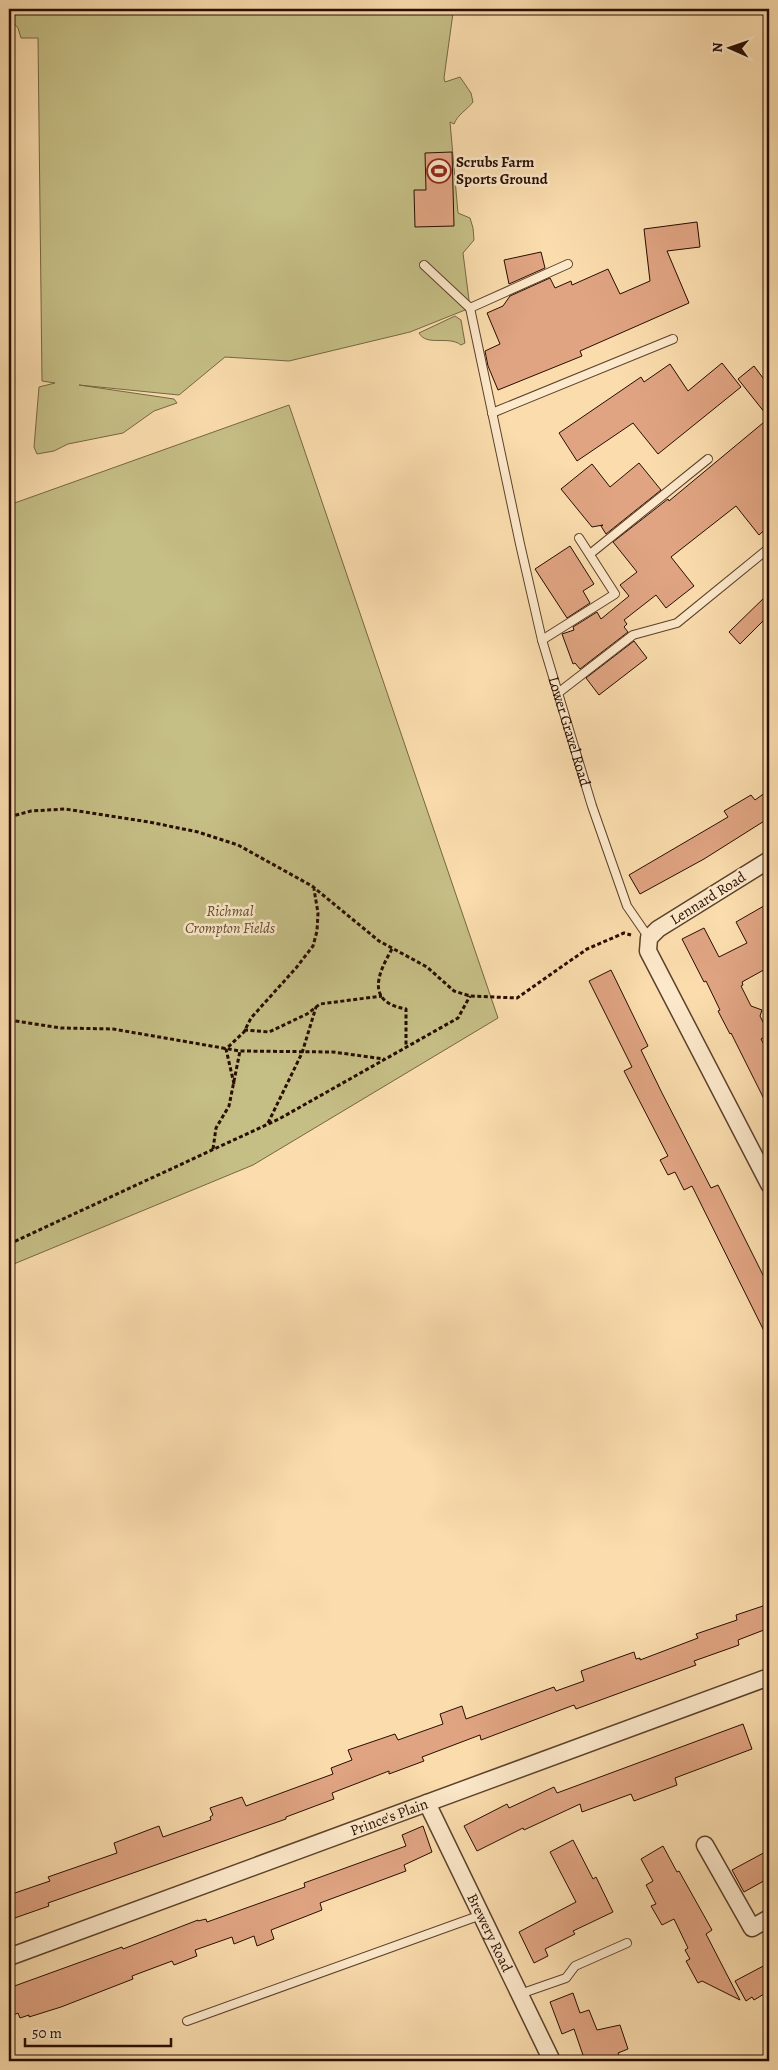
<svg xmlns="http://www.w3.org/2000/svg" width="778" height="2070" font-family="Alegreya,serif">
	<rect width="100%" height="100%" fill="#fadcad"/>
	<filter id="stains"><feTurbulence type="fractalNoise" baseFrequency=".004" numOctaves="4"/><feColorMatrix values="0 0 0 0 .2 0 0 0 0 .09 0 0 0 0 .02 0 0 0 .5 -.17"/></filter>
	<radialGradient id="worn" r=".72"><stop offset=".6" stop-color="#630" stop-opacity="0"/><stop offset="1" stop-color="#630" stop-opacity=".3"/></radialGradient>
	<!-- green -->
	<g fill="#c5be85" stroke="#766642">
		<path d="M9,9h448l-2,5 -2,-1 -9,65 1,4 15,-5 11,16 2,9c-7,9 -15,12 -19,22l-4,-2 8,91 12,5 3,10 1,12 -11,13 7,55 -60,24 -121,29 -64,-4 -46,38 -100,-10 95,14 3,4 -23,8 -31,22 -55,11 -14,7 -17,3 -3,-7 5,-60 16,-4 -13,-2 -4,-343h-17l-3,-10 -9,-10z"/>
		<path d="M455,316l6,4 4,23 -4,2c-13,-10 -34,2 -42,-12z"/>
		<path d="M289,405l209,613 -245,147 -244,101v-761z"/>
	</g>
	<!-- building -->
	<g fill="#e0a482" stroke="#280d00">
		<path d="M452,152l2,74 -39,1 -1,-37h12l-1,-37z"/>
		<path d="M697,222l3,25 -33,4 22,52 -109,48 2,5 -84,34 -10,-24 -3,-15 15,-7 -13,-31 16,-7 7,-10 40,-18 5,10 16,-7 1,4 36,-16 12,25 30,-13 -6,-52z"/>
		<path d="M541,252l4,16 -36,16 -5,-24z"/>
		<path d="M722,363l19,24 -83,67 -25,-31 -56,38 -18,-28 82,-56 3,5 26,-18 18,27z"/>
		<path d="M754,366l15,20v140l-10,9 -23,-29 -65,51 23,29 -28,22 -10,-13 -32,25 3,4 -3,3 4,5 -48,37 -5,-6 -2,1 -11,-30 12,-4 -1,-3 24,-15 4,7 28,-23 -9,-11 17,-13 -24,-30 55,-43 1,2 100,-83 -31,-39z"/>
		<path d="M639,463l22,27 -55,44 -5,-8 2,-1 -11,2 -31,-38 31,-25 18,23z"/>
		<path d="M570,546l24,38 -11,7 7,12 -23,15 -32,-49z"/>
		<path d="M769,593v22l-29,29 -11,-12z"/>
		<path d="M634,641l13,17 -48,37 -13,-17z"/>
		<path d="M769,790v28l-65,41 -64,35 -11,-19 99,-58 -4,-6 27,-16 4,5z"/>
		<path d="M769,903v29l-5,3 5,10v22l-27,15 1,3 -2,1 10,20 11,4 -2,6 9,18 -8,5 8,15v55l-38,-76 -1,1 -12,-23 2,-1 -14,-29 -2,1 -22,-43 22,-11 15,29 28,-14 -11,-21z"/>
		<path d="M611,970l37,76 -7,4 21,43 49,95 7,-3 51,102v54l-77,-155 -8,4 -9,-18 -7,3 -8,-15 8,-4 -44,-85 8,-4 -43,-86z"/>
		<path d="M769,1604v24l-31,12 1,5 -45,16 2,4 -120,44 -2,-4 -93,35 -1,-5 -58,22 2,4 -35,13v-3l-57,22 2,6 -48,18v2l-238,84 1,3 -40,14v-25l41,-14 -2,-4 69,-24 -3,-10 45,-17 4,11 48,-17 -1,-3 3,-2 -3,-7 32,-11 4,9 87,-32 -2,-6 21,-8 -4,-10 47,-16 3,6 45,-16 -3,-10 22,-8 4,13 88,-32 2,4 28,-10 -3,-10 53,-19 2,7 4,-1v2l58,-22 -2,-4 41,-14 -1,-5z"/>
		<path d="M743,1724l9,25 -77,29 2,7 -43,16 -3,-7 -49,18 -2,-8 -56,26 -1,-2 -46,23 -13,-25 43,-22 2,4 45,-21 3,6z"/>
		<path d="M423,1826l9,26 -28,13 2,6 -86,32 2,7 -51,20 3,9 -17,7 -3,-10 -20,8 -2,-7 -37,13 2,6 -23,9 -2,-4 -40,15 1,3 -72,28 -32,10v-2l-9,3 -2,-5 -9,4v-29l113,-41 1,2 75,-29v1l8,-2 1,3 98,-35 -1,-4 102,-37 -4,-11z"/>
		<path d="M573,1840l20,39 3,-2 17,35 -40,19 2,3 -30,15 3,7 -14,7 -15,-31 57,-30 -26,-50z"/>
		<path d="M663,1846l14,26 2,-1 33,59 -6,4 34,66 -38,-19 -4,2 -12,-22 4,-2 -5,-9 3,-2 -14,-29 -12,6 -11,-19 5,-2 -10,-19 7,-4 -12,-22z"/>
		<path d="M769,1850v28l-25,14 -12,-22z"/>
		<path d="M769,1963v28l-15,9 -2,-3 -6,4 -11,-20z"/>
		<path d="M573,1993l7,20 9,-3 8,20 23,-5 8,24 -10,4 1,2 -19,6h-15l-11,-32 -12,5 -12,-32z"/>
	</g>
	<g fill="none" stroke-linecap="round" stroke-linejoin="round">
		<!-- service casing -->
		<g stroke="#5c412b" stroke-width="10">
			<g id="service">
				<path id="s1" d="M424,265l46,43 50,236 22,96 50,166 35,100 22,32"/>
				<path d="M470,308l98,-44"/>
				<path d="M492,413l181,-74"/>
				<path d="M590,554l118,-95"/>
				<path d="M542,640l73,-46 -36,-56"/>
				<path d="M558,693l75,-58 44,-12 92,-75"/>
				<path d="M520,1994l46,-16 9,-12 52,-23"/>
				<path d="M187,2021l294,-106"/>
			</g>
		</g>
		<!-- minor casing -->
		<g stroke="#5c412b" stroke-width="19">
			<g id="minor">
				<path d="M769,860l-111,69 -9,9 -1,13 121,233"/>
				<path id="s2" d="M427,1803l125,258"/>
				<path d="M705,1845l47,83 17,-10"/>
				<path id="s3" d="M9,1957l760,-280"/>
			</g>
		</g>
		<!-- path -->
		<g stroke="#280d00" stroke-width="3" stroke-dasharray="4 2.5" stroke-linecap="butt">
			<path d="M9,817l22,-6 34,-2 84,13 49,10 40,13 74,41 67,55 48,26 27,24 16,5 47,2 70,-49 37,-16 7,2"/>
			<path d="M392,949c-15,26 -26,53 14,60v37"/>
			<path d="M9,1020l52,8 52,1 127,22 93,1 51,7"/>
			<path d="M244,1030l25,2 38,-18 13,-10 62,-8"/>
			<path d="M234,1084l-8,-35 18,-17 7,-14 45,-50 17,-22 4,-15 1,-18 -4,-24"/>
			<path d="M268,1123l34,-70 14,-46"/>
			<path d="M213,1149l3,-21 13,-22 11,-55"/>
			<path d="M9,1244l270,-125 179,-101 12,-22"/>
		</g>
		<!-- service -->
		<use href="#service" stroke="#fce8ca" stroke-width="8"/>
		<!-- minor -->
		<use href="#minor" stroke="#fce8ca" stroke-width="16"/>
	</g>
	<!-- icons -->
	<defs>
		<g id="stadium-ring" transform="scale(1.25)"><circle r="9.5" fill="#fce8ca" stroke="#8f2418" stroke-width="1.5"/><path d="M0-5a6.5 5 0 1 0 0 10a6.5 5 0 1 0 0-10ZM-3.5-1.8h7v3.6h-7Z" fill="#8f2418"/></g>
	</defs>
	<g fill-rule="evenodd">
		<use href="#stadium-ring" x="439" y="171"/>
	</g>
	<g text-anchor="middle" stroke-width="5" stroke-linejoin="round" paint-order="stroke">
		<!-- poi labels -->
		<g font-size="15" font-weight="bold" fill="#280d00" stroke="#fce8ca" text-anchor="start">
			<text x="456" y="167">Scrubs Farm<tspan x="456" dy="17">Sports Ground</tspan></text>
		</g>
		<!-- street labels -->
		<g font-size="15" fill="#280d00" stroke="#fce8ca">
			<text dy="5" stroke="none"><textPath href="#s1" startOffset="498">Lower Gravel Road</textPath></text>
			<text transform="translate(708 898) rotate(-32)" y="5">Lennard Road</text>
			<text dy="5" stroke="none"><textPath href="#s3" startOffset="405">Prince's Plain</textPath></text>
			<text dy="5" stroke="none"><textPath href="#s2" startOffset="144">Brewery Road</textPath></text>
		</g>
		<!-- park labels -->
		<g font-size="15" font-style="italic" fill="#5f4b2f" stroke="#fce8ca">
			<text x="230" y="916">Richmal<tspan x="230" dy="17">Crompton Fields</tspan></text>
		</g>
	</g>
	<!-- margin -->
	<rect width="778" height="2070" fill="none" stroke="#fadcad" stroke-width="30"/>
	<rect x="10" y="10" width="758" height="2050" fill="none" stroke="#280d00" stroke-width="2.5"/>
	<rect x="15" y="15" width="748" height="2040" fill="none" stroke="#280d00"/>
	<!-- north arrow -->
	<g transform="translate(730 48) rotate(272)" stroke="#fce8ca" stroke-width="4" paint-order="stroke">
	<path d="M0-4L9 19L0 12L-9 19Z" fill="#280d00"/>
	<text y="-8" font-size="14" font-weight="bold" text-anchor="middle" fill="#280d00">N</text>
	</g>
	<!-- scale -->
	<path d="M25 2038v8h146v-8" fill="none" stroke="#280d00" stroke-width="2.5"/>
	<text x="32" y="2038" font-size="15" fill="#280d00" stroke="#fce8ca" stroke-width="4" paint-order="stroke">50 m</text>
	<rect width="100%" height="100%" filter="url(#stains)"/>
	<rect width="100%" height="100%" fill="url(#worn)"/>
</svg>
